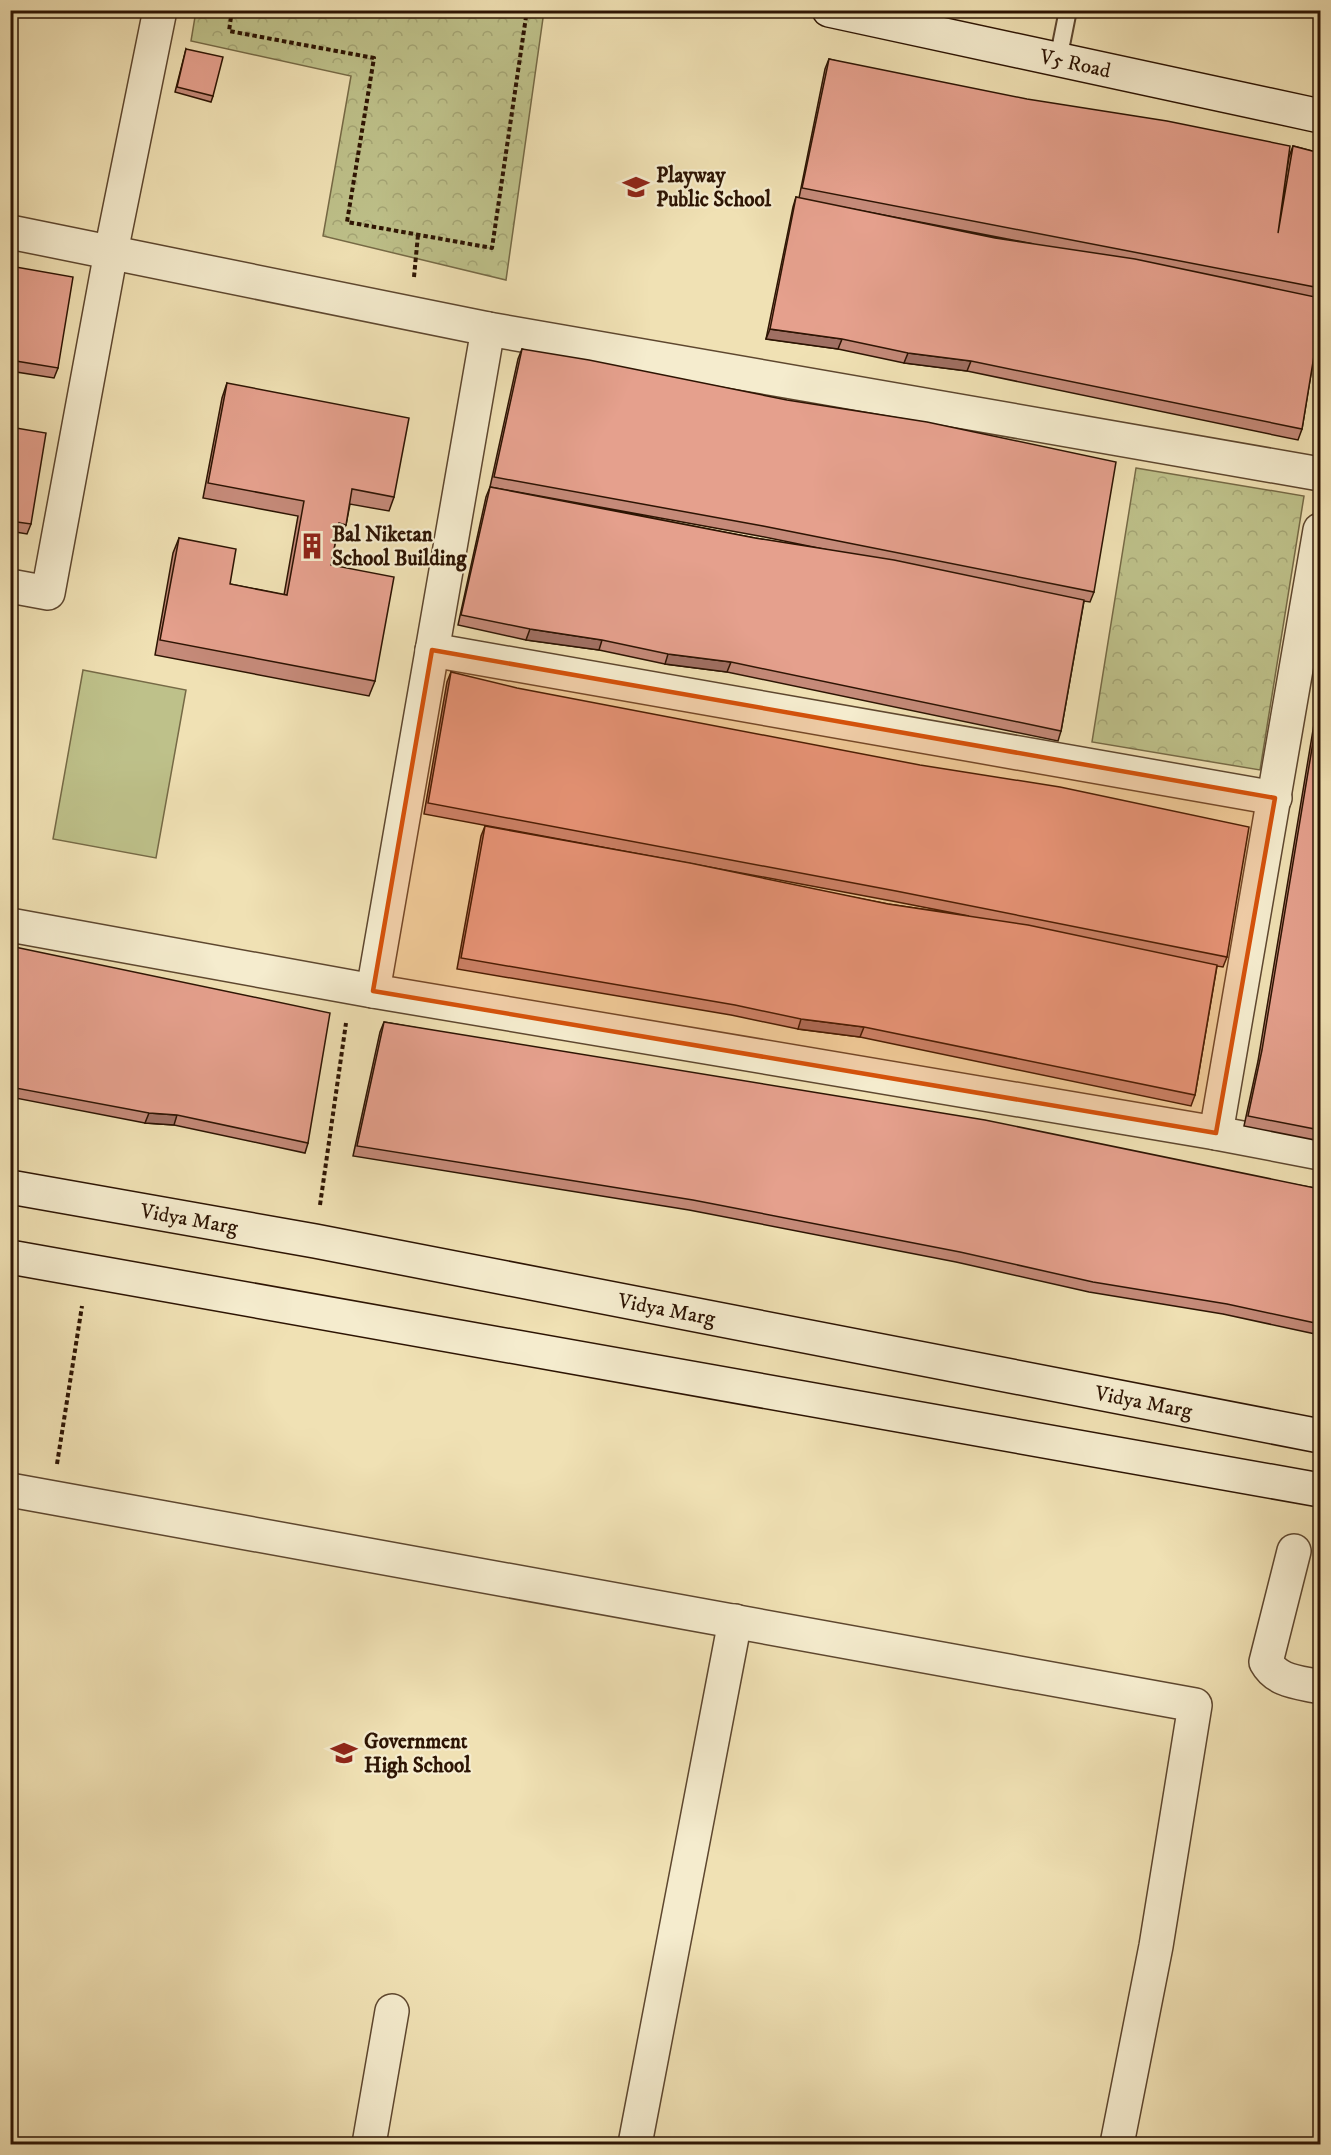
<svg xmlns="http://www.w3.org/2000/svg" width="1331" height="2155" font-family="'IM FELL DW Pica',serif">
	<defs>
		<pattern id="park-crowns" width="20" height="18" patternUnits="userSpaceOnUse" patternTransform="scale(1.5)"><rect width="20" height="18" fill="#bec18a"/><path d="M2 6a3 3 0 1 1 6 0M12 15a3 3 0 1 1 6 0" fill="none" stroke="#a4a575"/></pattern>
	</defs>
	<rect width="100%" height="100%" fill="#f0e1b4"/>
	<filter id="stains"><feTurbulence type="fractalNoise" baseFrequency=".00333" numOctaves="4"/><feColorMatrix values="0 0 0 0 .2 0 0 0 0 .09 0 0 0 0 .02 0 0 0 .5 -.17"/></filter>
	<radialGradient id="worn" r=".72"><stop offset=".6" stop-color="#630" stop-opacity="0"/><stop offset="1" stop-color="#630" stop-opacity=".3"/></radialGradient>
	<!-- park -->
	<g fill="url(#park-crowns)" stroke="#766a46" stroke-width="1.5">
		<path d="M196,11h348l-38,269 -183,-44 28,-160 -160,-35z"/>
		<path d="M1136,468l168,28 -44,274 -168,-28z"/>
	</g>
	<!-- pitch -->
	<path fill="#bec18a" stroke="#766a46" stroke-width="1.5" d="M83,670l103,20 -30,168 -103,-19z"/>
	<g fill="none" stroke-linecap="round" stroke-linejoin="round">
		<!-- lane casing -->
		<g stroke="#5e472f" stroke-width="20">
			<g id="lane">
				<path d="M932,32l5,-22"/>
				<path d="M1058,60l10,-50"/>
			</g>
		</g>
		<!-- street casing -->
		<g stroke="#5e472f" stroke-width="36">
			<g id="street">
				<path d="M10,232l478,97 832,145"/>
				<path d="M10,586l38,7 63,-341 49,-242"/>
				<path d="M432,650l843,148"/>
				<path d="M10,925l363,66 843,142 104,20"/>
				<path d="M373,991l115,-662"/>
				<path d="M1216,1133l104,-603"/>
				<path d="M10,1490l1185,215 -39,241 -39,198"/>
				<path d="M1294,1551l-28,111c11,20 33,20 54,25"/>
				<path d="M369,2144l23,-133"/>
				<path d="M635,2144l100,-523"/>
			</g>
		</g>
		<!-- secondary casing -->
		<g stroke="#2d1403" stroke-width="36">
			<g id="secondary">
				<path id="s1" d="M829,10l491,106"/>
				<path id="s2" d="M10,1187l305,54 1005,195"/>
				<path d="M10,1257l1310,233"/>
			</g>
		</g>
		<!-- path -->
		<g stroke="#2d1403" stroke-width="4" stroke-dasharray="4.5 3" stroke-linecap="butt">
			<path d="M232,10l-3,21 145,27 -27,164 145,26 35,-238"/>
			<path d="M414,277l4,-42"/>
			<path d="M320,1205l26,-182"/>
			<path d="M57,1464l25,-158"/>
		</g>
		<!-- lane -->
		<use href="#lane" stroke="#f5ecce" stroke-width="16"/>
		<!-- street -->
		<use href="#street" stroke="#f5ecce" stroke-width="33"/>
		<!-- secondary -->
		<use href="#secondary" stroke="#f5ecce" stroke-width="33"/>
	</g>
	<!-- wall -->
	<g fill="#c58a79" stroke="#2d1403" stroke-width="1.5" fill-rule="evenodd">
		<path d="M186,49l27,47 -2,6 -36,-10z"/>
		<path d="M829,59l456,122 4,-24 4,-11 27,7v166l-18,110 -4,11 -331,-69 -63,-8 -66,-14 -72,-10 27,-132 3,-10 3,1 26,-129zM842,207l192,37 -39,-6z"/>
		<path d="M10,266l48,102 -4,10 -44,-7z"/>
		<path d="M522,349l572,243 -4,10 -6,-1 -23,130 -3,10 -331,-69 -62,-8 -66,-14 -73,-10 -68,-15 28,-128 4,-10 265,51 78,13 -74,-15 -269,-49 28,-128z"/>
		<path d="M227,383l167,114 -5,14 -39,-7 -4,21 -6,14 -4,-1 -5,27 44,116 -6,15 -214,-41 18,-102 6,-15 51,46 54,11 14,-79 -95,-18 19,-100z"/>
		<path d="M10,427l21,97 -4,10 -17,-3z"/>
		<path d="M451,672l776,285 -4,10 -6,-1 -22,129 -4,11 -331,-69 -62,-8 -67,-14 -274,-46 24,-133 4,-10 403,78 81,12 -77,-15 -468,-87 23,-132z"/>
		<path d="M1320,688v453l-76,-15 14,-65z"/>
		<path d="M10,946l298,197 -3,10 -131,-28 -29,-2 -135,-26z"/>
		<path d="M384,1022l936,167v146l-97,-21 -134,-22 -133,-30 -267,-52 -336,-54 27,-124z"/>
	</g>
	<!-- shaded-wall -->
	<g fill="#a07063" stroke="#2d1403" stroke-width="1.5">
		<path d="M770,329l72,10 -4,10 -72,-10z"/>
		<path d="M908,353l63,8 -4,10 -63,-8z"/>
		<path d="M530,629l72,11 -3,10 -73,-10z"/>
		<path d="M668,654l63,8 -4,10 -62,-8z"/>
		<path d="M801,1019l63,8 -4,10 -62,-8z"/>
		<path d="M149,1113l28,2 -3,10 -29,-2z"/>
	</g>
	<!-- building -->
	<g fill="#e5a08d" stroke="#2d1403" stroke-width="1.5">
		<path d="M186,49l37,8 -10,39 -36,-9z"/>
		<path d="M829,59l198,40 140,22 123,25 -12,87 15,-87 27,7v135l-518,-100z"/>
		<path d="M796,197l199,41 140,21 185,39v21l-18,110 -331,-68 -63,-8 -66,-14 -72,-10z"/>
		<path d="M10,266l63,11 -15,91 -48,-8z"/>
		<path d="M522,349l67,11 198,40 140,22 189,40 -22,130 -331,-66 -269,-49z"/>
		<path d="M227,383l182,35 -15,79 -42,-8 -6,36 -7,-2 -8,42 63,12 -19,104 -215,-41 19,-102 57,11 -6,35 57,11 17,-94 -96,-18z"/>
		<path d="M10,427l36,6 -15,91 -21,-3z"/>
		<path d="M490,487l265,51 139,22 190,40 -23,131 -330,-69 -63,-8 -66,-14 -72,-11 -69,-14z"/>
		<path d="M451,672l66,16 403,77 140,22 189,40 -22,130 -331,-66 -468,-88z"/>
		<path d="M1320,700v430l-72,-14 14,-66z"/>
		<path d="M485,826l205,37 198,41 140,21 189,40 -22,130 -331,-68 -63,-8 -66,-14 -274,-47z"/>
		<path d="M10,946l320,67 -22,130 -131,-28 -28,-2 -139,-26z"/>
		<path d="M384,1022l601,98 335,69v135l-93,-20 -134,-22 -133,-30 -267,-52 -336,-54z"/>
	</g>
	<!-- marked area -->
	<path fill="#d5520b" fill-opacity="0.2" stroke="#d5520b" stroke-width="4.5" stroke-linejoin="round" d="M432,650l843,148 -59,335 -843,-142z"/>
	<!-- icons -->
	<defs>
		<g id="school-bare" transform="scale(2.07)"><path d="M0-5L7-2L0 1L-7-2ZM-4 1L0 2.5L4 1V4Q0 6-4 4Z" fill="#8f2418" stroke="#f5ecce" stroke-width="2.5" paint-order="stroke"/></g>
		<g id="building-bare" transform="scale(2.07)"><path d="M-4-6H4V6H1V3H-1V6H-4ZM-2.5-4.3h1.7v1.8h-1.7ZM.8-4.3h1.7v1.8H.8ZM-2.5-1h1.7V.8h-1.7ZM.8-1h1.7V.8H.8Z" fill="#8f2418" stroke="#f5ecce" stroke-width="2.5" paint-order="stroke"/></g>
	</defs>
	<g fill-rule="evenodd">
		<use href="#school-bare" x="636" y="187"/>
		<use href="#building-bare" x="312" y="546"/>
		<use href="#school-bare" x="344" y="1753"/>
	</g>
	<g text-anchor="middle" stroke-width="4.5" stroke-linejoin="round" paint-order="stroke">
		<!-- street labels -->
		<g font-size="21" fill="#2d1403" stroke="#f5ecce">
			<text dy="7" stroke="none"><textPath href="#s1" startOffset="252">V5 Road</textPath></text>
			<text dy="7" stroke="none"><textPath href="#s2" startOffset="182">Vidya Marg</textPath></text>
			<text dy="7" stroke="none"><textPath href="#s2" startOffset="668">Vidya Marg</textPath></text>
			<text dy="7" stroke="none"><textPath href="#s2" startOffset="1154">Vidya Marg</textPath></text>
		</g>
		<!-- poi labels -->
		<g font-size="21" font-weight="bold" fill="#2d1403" stroke="#f5ecce" text-anchor="start">
			<text x="656" y="182">Playway<tspan x="656" dy="24">Public School</tspan></text>
			<text x="332" y="541">Bal Niketan<tspan x="332" dy="24">School Building</tspan></text>
			<text x="364" y="1748">Government<tspan x="364" dy="24">High School</tspan></text>
		</g>
	</g>
	<!-- margin -->
	<rect width="1331" height="2155" fill="none" stroke="#f0e1b4" stroke-width="36"/>
	<rect x="12" y="12" width="1307" height="2131" fill="none" stroke="#2d1403" stroke-width="3"/>
	<rect x="18" y="18" width="1295" height="2119" fill="none" stroke="#2d1403" stroke-width="1.5"/>
	<rect width="100%" height="100%" filter="url(#stains)"/>
	<rect width="100%" height="100%" fill="url(#worn)"/>
</svg>
